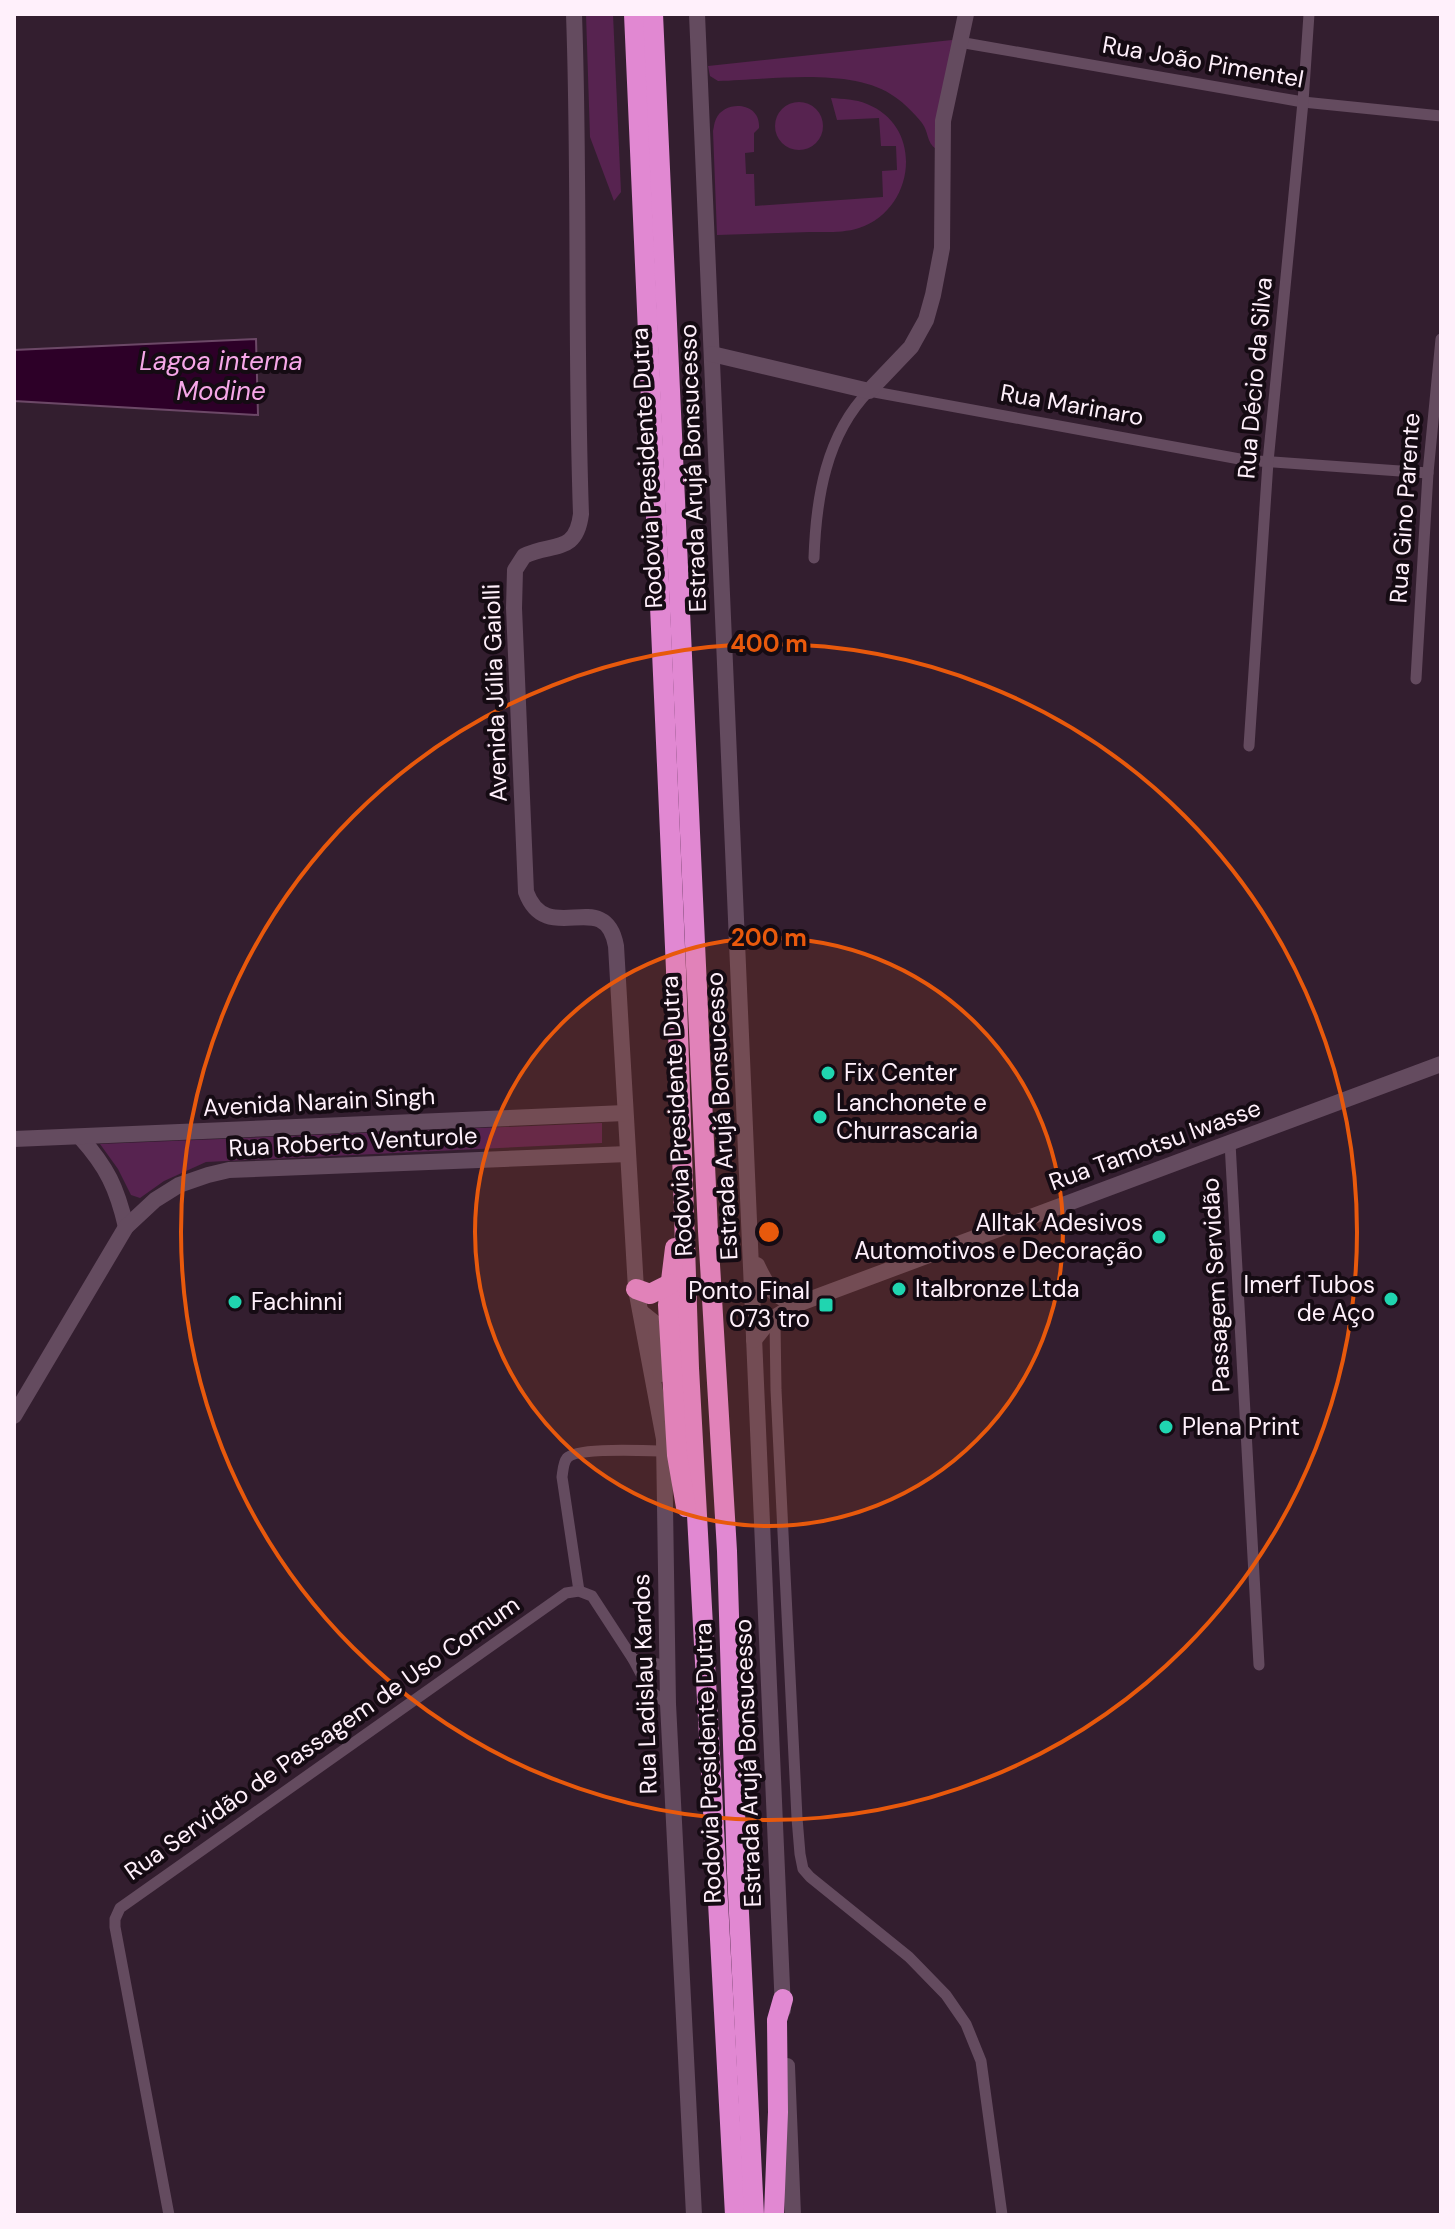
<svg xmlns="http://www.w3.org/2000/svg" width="1455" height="2229" font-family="'DM Sans',sans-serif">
	<rect width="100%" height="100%" fill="#331e2f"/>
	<!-- green -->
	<g fill="#572350">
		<path d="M586,14h27l8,178 -7,9 -24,-64z"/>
		<path d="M952,40l1,7 -17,102c-10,-7 -7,-17 -14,-26 -7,-9 -18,-20 -27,-26 -41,-31 -128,-17 -177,-16l-8,-5 -2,-10z"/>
		<path d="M831,98c12,1 24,1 36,6 58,23 48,106 -8,124 -15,5 -33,4 -49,4 -31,1 -62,2 -93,3l-4,-104c1,-4 1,-8 3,-12 8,-19 45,-18 43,9l-5,5v19l-9,1 1,21h8l1,32 128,-9 -1,-26 15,-1 -1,-24h-15l-2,-28 -42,2z"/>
		<circle cx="799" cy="126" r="24"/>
		<path d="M602,1123v20l-396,19 -42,19 -24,17 -9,-3 -13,-26 -18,-25z"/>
	</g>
	<!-- water -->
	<path fill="#2d0028" stroke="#6c4867" stroke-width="2" d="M256,339l2,76 -244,-14v-51z"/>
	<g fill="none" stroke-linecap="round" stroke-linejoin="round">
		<!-- street -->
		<g stroke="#644b5f" stroke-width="11">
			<path d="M959,42l344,60 138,14"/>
			<path d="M814,558c2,-60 12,-123 55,-167l376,69 183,13"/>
			<path d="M1416,679l12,-206 13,-134"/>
			<path d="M1249,746l19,-284 35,-360 6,-88"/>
			<path d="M1230,1143l29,522"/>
			<path d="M778,1315l-3,8 1,67 21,428 3,36 3,15 7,8 99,80 37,38 20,29 15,37 21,154"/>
			<path d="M579,1591l-17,-114c1,-6 1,-14 5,-19 10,-11 79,-7 96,-7"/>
			<path d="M633,1659l34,7"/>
			<path d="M169,2215l-54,-288v-8l5,-11 446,-315 13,-2 13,5 41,63 17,32 18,13"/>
		</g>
		<!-- secondary -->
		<g stroke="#644b5f" stroke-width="16">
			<path d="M574,14c6,167 1,333 7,500 -5,41 -29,28 -57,42l-9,14 -1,38 12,284c21,57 79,-7 90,54l20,343 28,150 4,265 26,511"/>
			<path d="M697,14l86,1996"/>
			<path d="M712,354l157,37 42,-44 15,-27 7,-25 9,-47 1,-127 23,-107"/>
			<path d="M80,1137c27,30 37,51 46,90"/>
			<path d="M14,1139l611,-26"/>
			<path d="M757,1265c11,23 13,28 38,40"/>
			<path d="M641,1312l15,12 5,50"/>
			<path d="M754,1340l16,-20 25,-15 646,-241"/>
			<path d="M14,1416l112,-189 29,-27 24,-15 29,-10 21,-5 399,-16"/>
			<path d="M787,2066l6,149"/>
		</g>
		<!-- highway -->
		<g stroke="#e188d2" stroke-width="20">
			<path d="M634,14l42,956 13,398 46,847"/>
			<path d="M653,14l55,1217 19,320 10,322 17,342"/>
			<path d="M675,1248l-7,57 9,150 9,52"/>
			<path d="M636,1289l14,5 20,-10"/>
			<path d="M774,2215l4,-103 -1,-92 6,-21"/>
		</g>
	</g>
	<!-- distance rings -->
	<circle cx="769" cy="1232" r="294" fill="#e8590c" fill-opacity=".12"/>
	<g fill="none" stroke="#e8590c" stroke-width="4">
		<circle cx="769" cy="1232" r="294"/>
		<circle cx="769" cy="1232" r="588"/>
	</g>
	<!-- markers -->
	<g fill="#20d5b0" stroke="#150b13" stroke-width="3">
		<circle cx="828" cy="1073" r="8"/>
		<circle cx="820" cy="1117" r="8"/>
		<circle cx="1159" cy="1237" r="8"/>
		<circle cx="899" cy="1289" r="8"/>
		<circle cx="1391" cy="1299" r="8"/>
		<circle cx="235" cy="1302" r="8"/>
		<rect x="818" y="1297" width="16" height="16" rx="4"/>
		<circle cx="1166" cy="1427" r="8"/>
	</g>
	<g text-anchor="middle" stroke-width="8" stroke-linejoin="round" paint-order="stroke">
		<!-- street labels -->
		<g font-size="24" fill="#fff0fb" stroke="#150b13">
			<text transform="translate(1203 62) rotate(10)" y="8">Rua João Pimentel</text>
			<text transform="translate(1255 378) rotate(-85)" y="8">Rua Décio da Silva</text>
			<text transform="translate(1072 405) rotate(10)" y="8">Rua Marinaro</text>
			<text transform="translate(647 468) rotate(-93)" y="8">Rodovia Presidente Dutra</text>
			<text transform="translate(693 468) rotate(-92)" y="8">Estrada Arujá Bonsucesso</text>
			<text transform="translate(1405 508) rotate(-86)" y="8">Rua Gino Parente</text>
			<text transform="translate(495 693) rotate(-92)" y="8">Avenida Júlia Gaiolli</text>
			<text transform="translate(319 1102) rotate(-3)" y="8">Avenida Narain Singh</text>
			<text transform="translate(677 1116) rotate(-93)" y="8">Rodovia Presidente Dutra</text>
			<text transform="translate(722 1116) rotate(-93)" y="8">Estrada Arujá Bonsucesso</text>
			<text transform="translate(353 1142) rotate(-3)" y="8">Rua Roberto Venturole</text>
			<text transform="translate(1155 1145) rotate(-20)" y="8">Rua Tamotsu Iwasse</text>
			<text transform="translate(1216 1285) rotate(-93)" y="8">Passagem Servidão</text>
			<text transform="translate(645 1684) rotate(-92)" y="8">Rua Ladislau Kardos</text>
			<text transform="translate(322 1738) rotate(-35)" y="8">Rua Servidão de Passagem de Uso Comum</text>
			<text transform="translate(708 1763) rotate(-92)" y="8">Rodovia Presidente Dutra</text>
			<text transform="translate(748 1763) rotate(-92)" y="8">Estrada Arujá Bonsucesso</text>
		</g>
		<!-- poi labels -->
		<g font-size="24" fill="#fff0fb" stroke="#150b13" text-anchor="start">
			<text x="844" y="1081">Fix Center</text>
			<text x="836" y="1111">Lanchonete e<tspan x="836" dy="28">Churrascaria</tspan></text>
			<text x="1143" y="1231" text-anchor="end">Alltak Adesivos<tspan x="1143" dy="28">Automotivos e Decoração</tspan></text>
			<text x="1375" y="1293" text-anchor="end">Imerf Tubos<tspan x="1375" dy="28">de Aço</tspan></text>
			<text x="915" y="1297">Italbronze Ltda</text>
			<text x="810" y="1299" text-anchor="end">Ponto Final<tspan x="810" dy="28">073 tro</tspan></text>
			<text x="251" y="1310">Fachinni</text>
			<text x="1182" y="1435">Plena Print</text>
		</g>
		<!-- water labels -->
		<g font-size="26" font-style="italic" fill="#f6a7e8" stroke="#150b13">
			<text x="221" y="370">Lagoa interna<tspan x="221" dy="30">Modine</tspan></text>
		</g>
	</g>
	<circle cx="769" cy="1232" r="12" fill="#e8590c" stroke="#150b13" stroke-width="4"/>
	<g font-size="24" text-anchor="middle" font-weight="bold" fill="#e8590c" stroke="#150b13" stroke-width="8" stroke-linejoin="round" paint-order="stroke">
		<text x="769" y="652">400 m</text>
		<text x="769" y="946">200 m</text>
	</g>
	<!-- border -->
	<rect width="1455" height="2229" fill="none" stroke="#fff0fb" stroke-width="32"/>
</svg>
